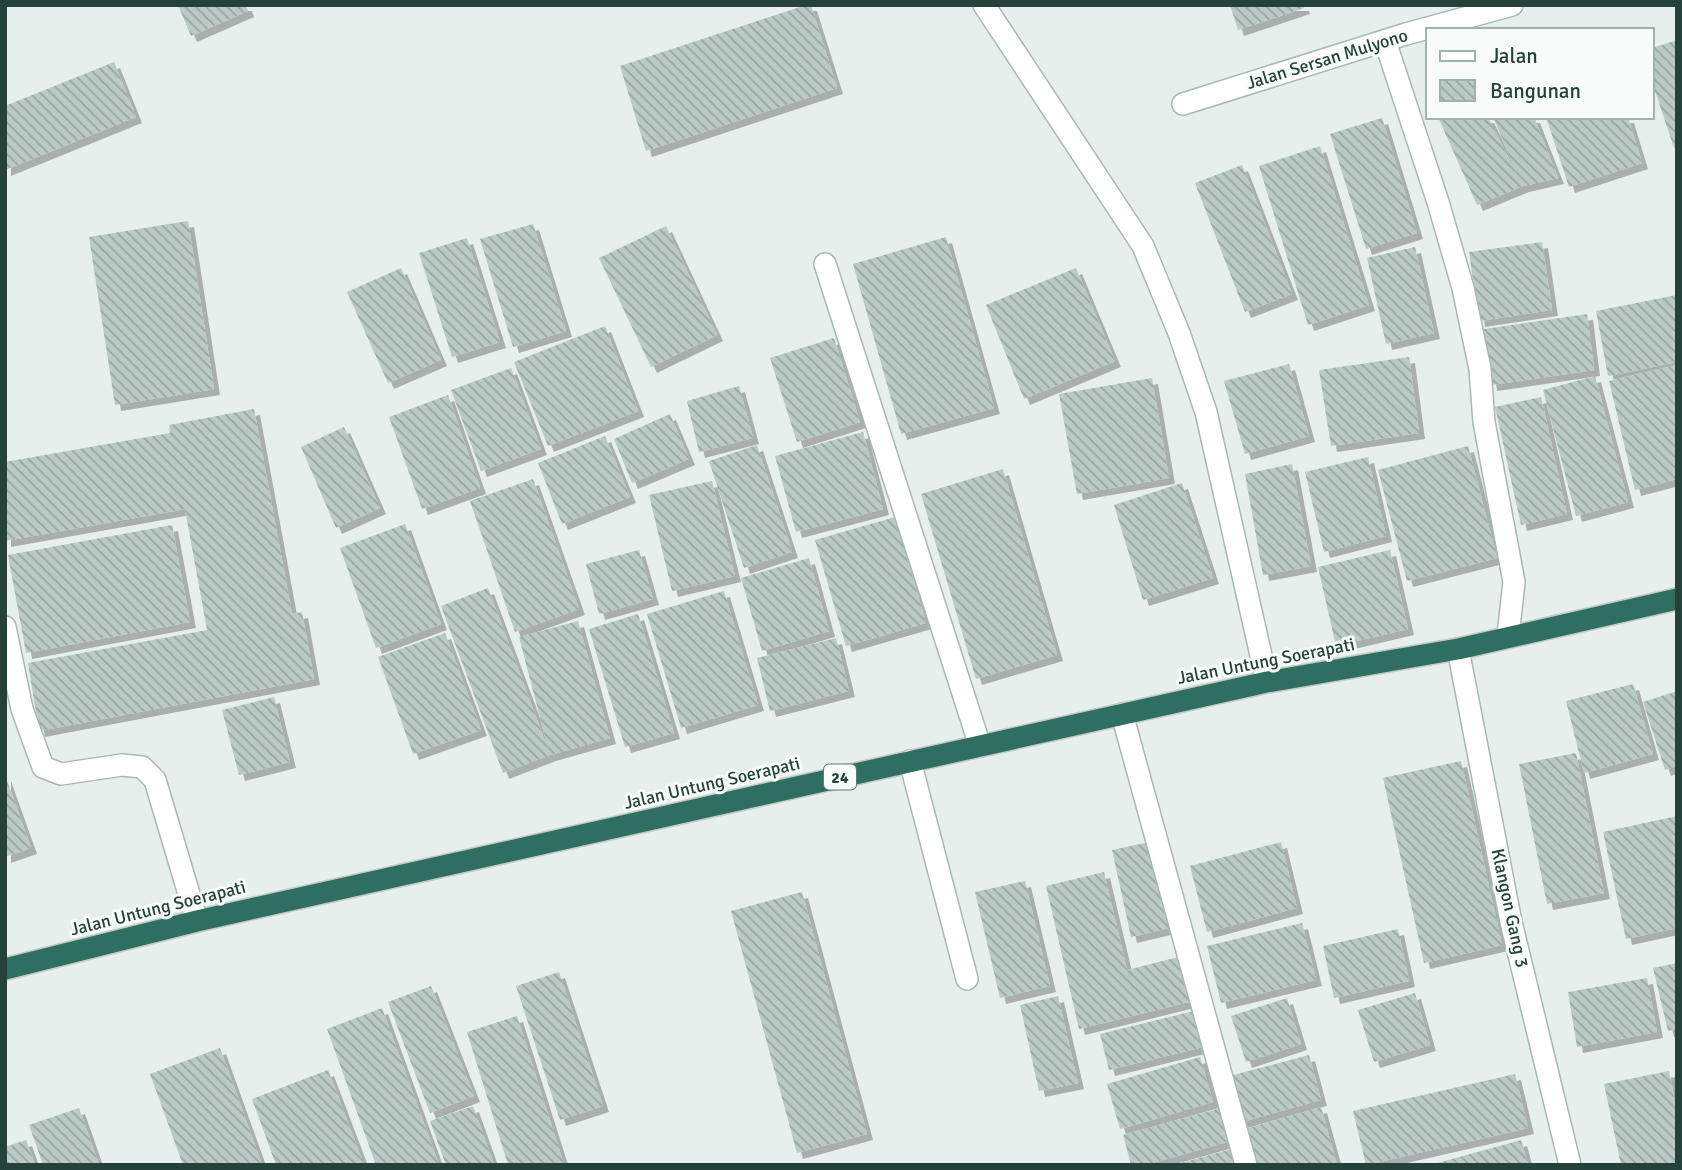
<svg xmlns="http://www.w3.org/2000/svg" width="1682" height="1170" font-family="Signika,sans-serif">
	<defs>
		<pattern id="building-back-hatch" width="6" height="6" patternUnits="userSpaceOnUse" patternTransform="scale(1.75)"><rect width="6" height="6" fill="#bbcac4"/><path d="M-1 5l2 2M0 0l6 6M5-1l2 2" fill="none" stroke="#98a6a0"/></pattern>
		<filter id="shadow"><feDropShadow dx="6" dy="6" stdDeviation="0" flood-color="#0004"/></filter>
	</defs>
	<rect width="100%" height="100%" fill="#e6efeb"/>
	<!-- building -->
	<g fill="url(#building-back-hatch)" filter="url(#shadow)">
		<path d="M178,5h68l2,6 -57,25z"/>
		<path d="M806,5h5l26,83 -191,63 -26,-85z"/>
		<path d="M1230,5h73l1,3 -66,22z"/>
		<path d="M1677,40v107l-3,1 -22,-66v-34z"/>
		<path d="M114,62l22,55 -131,53v-64z"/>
		<path d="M1438,117h50l31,62 -26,-62h41l24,61 -35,8 -46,19z"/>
		<path d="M1546,117h82l14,46 -73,24z"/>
		<path d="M1382,118l35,115 -51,16 -36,-115z"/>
		<path d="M1320,146l49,159 -61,20 -49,-159z"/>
		<path d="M1242,165l50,129 -47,18 -50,-129z"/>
		<path d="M188,221l26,168 -99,16 -26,-168z"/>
		<path d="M533,224l33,107 -53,16 -33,-108z"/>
		<path d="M666,226l51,109 -66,32 -52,-109z"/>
		<path d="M946,237l48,171 -93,26 -48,-170z"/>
		<path d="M467,238l33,104 -48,15 -33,-104z"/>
		<path d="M1542,242l10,68 -73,11 -10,-69z"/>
		<path d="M1415,247l19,86 -48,11 -19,-86z"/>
		<path d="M401,268l40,92 -53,23 -41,-91z"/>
		<path d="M1076,268l39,93 -91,38 -38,-94z"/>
		<path d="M1677,295v67l-69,14 -12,-65z"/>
		<path d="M1587,314l7,56 -103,15 -7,-56z"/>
		<path d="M605,326l33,85 -90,35 -34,-84z"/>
		<path d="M834,338l26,84 -63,20 -27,-84z"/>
		<path d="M1409,357l10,76 -88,13 -12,-76z"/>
		<path d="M1289,364l20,72 -64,18 -21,-73z"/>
		<path d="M1677,365v114l-42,11 -26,-109z"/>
		<path d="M511,368l30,81 -60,22 -30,-81z"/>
		<path d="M1595,376l33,126 -52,14 -33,-126z"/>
		<path d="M1152,378l17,100 -92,16 -18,-100z"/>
		<path d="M739,386l14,52 -54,14 -12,-51z"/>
		<path d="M448,395l32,93 -58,21 -33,-92z"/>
		<path d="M1541,397l26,117 -46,11 -26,-118z"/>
		<path d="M254,409l38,205 10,-2 12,67 -275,52 -11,-68 179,-33 -22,-121 -180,32v-79l165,-29 -1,-8z"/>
		<path d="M670,414l19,45 -57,24 -18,-44z"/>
		<path d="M344,427l36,81 -44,20 -35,-81z"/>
		<path d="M863,432l20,77 -87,23 -21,-76z"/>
		<path d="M605,436l25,61 -68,27 -24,-61z"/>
		<path d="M757,445l35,107 -48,16 -35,-107z"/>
		<path d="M1468,446l29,112 -90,23 -29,-111z"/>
		<path d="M1368,457l18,79 -62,16 -19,-80z"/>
		<path d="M1292,464l19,102 -48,9 -18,-101z"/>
		<path d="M1003,469l54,186 -81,24 -55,-185z"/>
		<path d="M533,479l46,130 -64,23 -45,-131z"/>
		<path d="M712,481l23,95 -63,15 -23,-96z"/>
		<path d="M1182,483l31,95 -70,22 -29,-95z"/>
		<path d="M895,517l31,106 -80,23 -31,-106z"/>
		<path d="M405,524l36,100 -65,24 -36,-100z"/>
		<path d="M172,525l18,97 -164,31 -18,-98z"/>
		<path d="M639,550l14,49 -54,15 -13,-50z"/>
		<path d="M1390,550l18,79 -72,17 -18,-79z"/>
		<path d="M809,558l20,73 -67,20 -21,-73z"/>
		<path d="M488,588l61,164 -30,-115 59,-16 32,117 -60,17 -47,18 -62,-167z"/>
		<path d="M724,591l34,114 -77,23 -34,-114z"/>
		<path d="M638,614l36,119 -49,14 -36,-118z"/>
		<path d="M445,633l36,97 -68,24 -35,-97z"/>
		<path d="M836,638l13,53 -79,20 -13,-53z"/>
		<path d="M1633,684l20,70 -69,19 -18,-72z"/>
		<path d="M1677,691v75l-12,4 -22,-68z"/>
		<path d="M274,697l16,65 -51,13 -17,-65z"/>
		<path d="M1576,753l28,140 -57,11 -28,-140z"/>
		<path d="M1461,761l41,184 -78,18 -41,-185z"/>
		<path d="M5,775l26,73 -26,9z"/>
		<path d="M1677,816v112l-51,11 -23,-107z"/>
		<path d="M1154,841l19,86 -42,10 -19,-87z"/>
		<path d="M1281,842l16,66 -90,24 -17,-66z"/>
		<path d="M1104,872l23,98 59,-15 11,45 -118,29 -33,-143z"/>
		<path d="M1025,881l25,105 -50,12 -25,-106z"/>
		<path d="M802,892l65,242 -70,19 -66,-242z"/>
		<path d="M1302,923l14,57 -95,23 -14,-57z"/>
		<path d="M1398,929l11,52 -75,17 -11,-52z"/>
		<path d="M1677,963v66l-9,2 -15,-63z"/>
		<path d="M559,972l44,134 -43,14 -44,-134z"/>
		<path d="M1647,978l10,54 -80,15 -9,-55z"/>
		<path d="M431,986l43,110 -44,17 -42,-111z"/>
		<path d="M1415,993l15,52 -56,17 -16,-52z"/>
		<path d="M1058,996l20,87 -39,8 -19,-86z"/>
		<path d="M1287,998l14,46 -55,18 -15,-46z"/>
		<path d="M382,1008l57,157h-63l-49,-136z"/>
		<path d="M1194,1011l9,36 -94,23 -9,-36z"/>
		<path d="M517,1016l47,149h-56l-41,-133z"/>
		<path d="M220,1048l42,117h-79l-33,-91z"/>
		<path d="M1309,1055l12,45 -83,23 -12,-46z"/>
		<path d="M1200,1057l13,45 -93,27 -13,-45z"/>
		<path d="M328,1070l36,95h-88l-24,-66z"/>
		<path d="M1669,1071l8,42v48l-20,4h-36l-17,-81z"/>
		<path d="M1515,1074l13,54 -162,37 -13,-54z"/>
		<path d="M473,1106l21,59h-48l-16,-44z"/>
		<path d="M1224,1107l10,33 -89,25h-14l-8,-30z"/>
		<path d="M1321,1107l16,58h-82l-10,-36z"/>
		<path d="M79,1108l20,57h-56l-14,-40z"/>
		<path d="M26,1140l9,25h-30v-18z"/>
		<path d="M1521,1140l7,25h-94v-1z"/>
		<path d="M1235,1148l5,17h-63v-1z"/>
	</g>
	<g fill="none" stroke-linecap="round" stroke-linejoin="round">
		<!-- minor casing -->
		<g stroke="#a8b8b2" stroke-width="24">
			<g id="minor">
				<path d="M984,5l159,241 36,87 27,79 61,270"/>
				<path d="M1385,41l53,161 25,86 17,81 4,53 30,160 -6,54"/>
				<path d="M1183,104l223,-70 106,-29"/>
				<path d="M825,264l155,482"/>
				<path d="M5,627l17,82 21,58 18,7 61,-9 20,2 13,13 42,141"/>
				<path d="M1458,649l53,273 59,243"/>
				<path d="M1122,714l124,451"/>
				<path d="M910,761l57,218"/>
			</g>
		</g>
		<!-- highway casing -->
		<g stroke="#c2cac8" stroke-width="24">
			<path id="highway" d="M5,969l192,-48 1070,-239 191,-33 219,-50"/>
		</g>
		<!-- minor -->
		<use href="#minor" stroke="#fff" stroke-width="21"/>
		<!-- highway -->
		<use href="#highway" stroke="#2f6f62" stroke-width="21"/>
	</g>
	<g text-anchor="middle" stroke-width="6" stroke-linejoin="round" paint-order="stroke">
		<!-- shield labels -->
		<rect fill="#f7fbf9" stroke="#637a73" stroke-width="2" x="824" y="764.5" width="32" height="25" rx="5"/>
		<g font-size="16" font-weight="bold" fill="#24423a">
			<text x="840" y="783">24</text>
		</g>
		<!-- street labels -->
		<g font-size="18" fill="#24423a" stroke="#f7fbf9">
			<text transform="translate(1327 59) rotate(-17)" y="6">Jalan Sersan Mulyono</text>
			<text transform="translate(1266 661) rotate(-11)" y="6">Jalan Untung Soerapati</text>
			<text transform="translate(712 783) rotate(-13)" y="6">Jalan Untung Soerapati</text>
			<text transform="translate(158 908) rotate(-14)" y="6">Jalan Untung Soerapati</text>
			<text transform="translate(1510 908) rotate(78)" y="6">Klangon Gang 3</text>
		</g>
	</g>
	<!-- border -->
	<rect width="1682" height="1170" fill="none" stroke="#24423a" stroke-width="14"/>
	<!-- legend -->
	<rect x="1426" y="28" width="228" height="91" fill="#f7fbf9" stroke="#a3b1ad" stroke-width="2"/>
	<rect x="1440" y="51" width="35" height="10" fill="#ffffff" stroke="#a3b1ad" stroke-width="2"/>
	<text x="1490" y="63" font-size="21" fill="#24423a">Jalan</text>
	<rect x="1440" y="80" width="35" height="21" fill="url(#building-back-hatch)" stroke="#a3b1ad" stroke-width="2"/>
	<text x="1490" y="98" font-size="21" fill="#24423a">Bangunan</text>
</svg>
